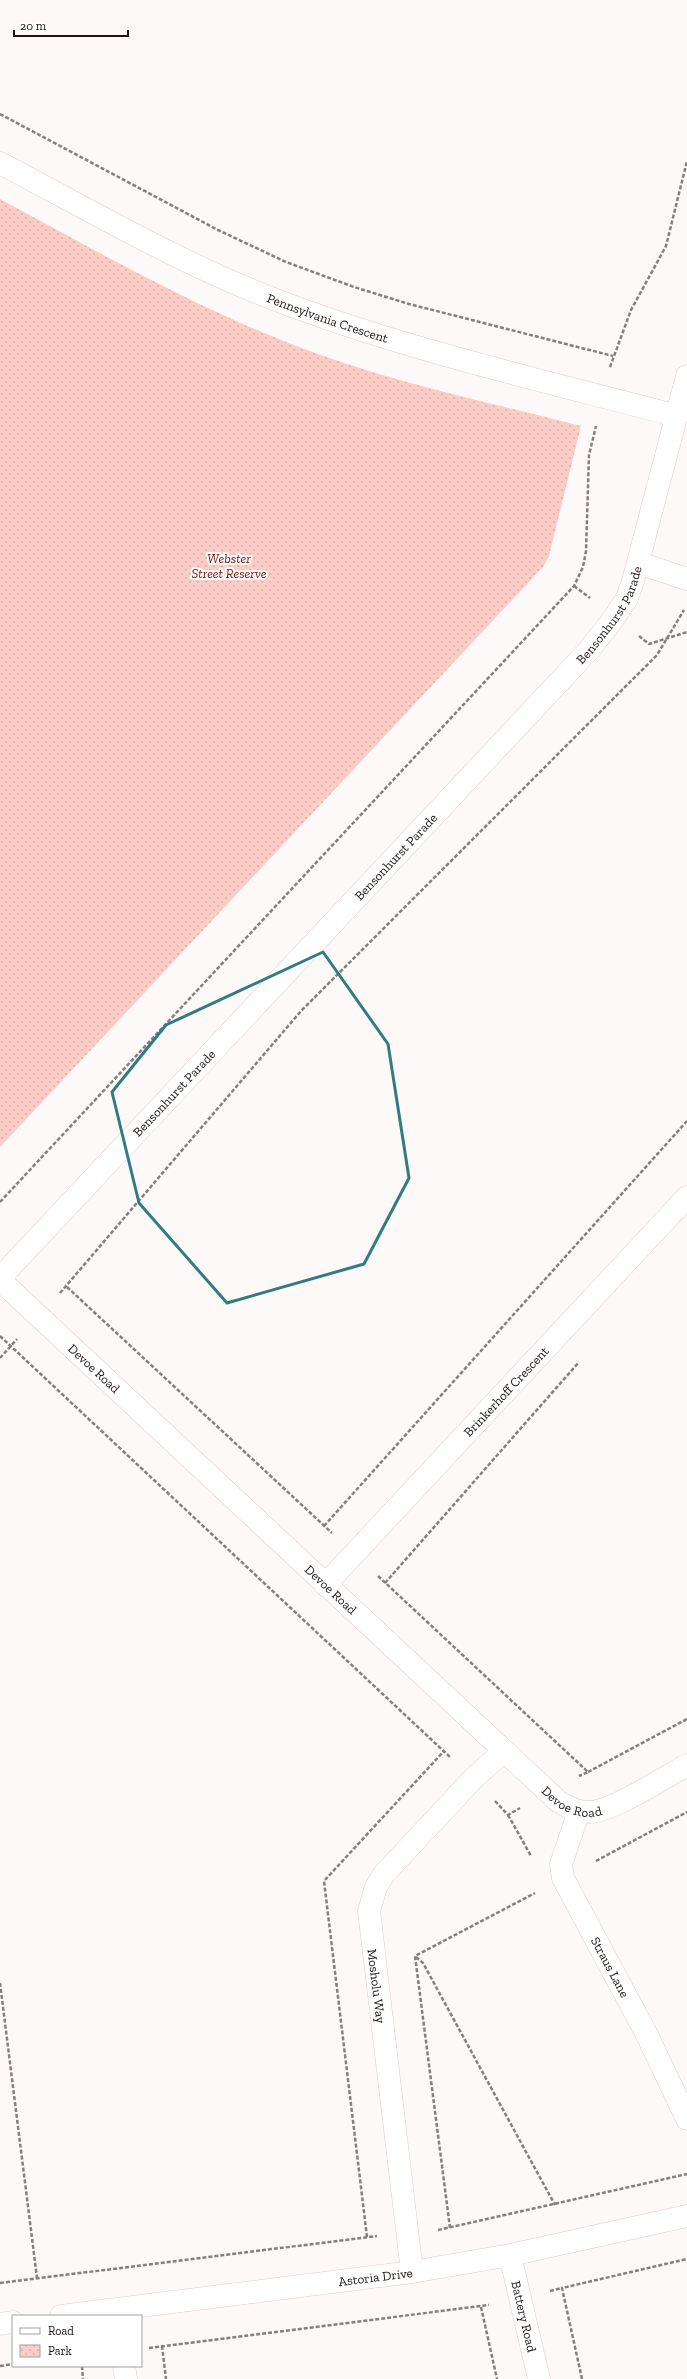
<svg xmlns="http://www.w3.org/2000/svg" width="687" height="2379" font-family="'Zilla Slab',serif">
	<defs>
		<pattern id="park-dots" width="8" height="8" patternUnits="userSpaceOnUse"><rect width="8" height="8" fill="#fccdc6"/><path d="M2 2h.1M6 6h.1" fill="none" stroke="#d7afa9" stroke-width="1.8" stroke-linecap="round"/></pattern>
	</defs>
	<rect width="100%" height="100%" fill="#fdf9f8"/>
	<!-- park -->
	<path fill="url(#park-dots)" d="M0,199c109,59 217,121 335,161 80,27 164,45 246,66l-32,130 -6,11 -543,580z"/>
	<g fill="none" stroke-linecap="round" stroke-linejoin="round">
		<!-- minor casing -->
		<g stroke="#decbc7" stroke-width="23">
			<g id="minor">
				<path id="s1" d="M0,163c93,49 185,103 284,140 128,48 261,78 393,113"/>
				<path d="M639,563l48,16"/>
				<path id="s2" d="M0,1278l589,-628 25,-32 13,-20 6,-17 54,-205"/>
				<path id="s3" d="M0,1280l559,522c9,5 18,10 29,10 22,1 77,-35 99,-47"/>
				<path id="s4" d="M325,1585l362,-388"/>
				<path id="s5" d="M579,1811l-18,53 2,14 84,157 40,84"/>
				<path id="s6" d="M510,2255l29,124"/>
				<path d="M412,2272l-43,-361 7,-24 8,-13 90,-96 30,-27"/>
				<path id="s7" d="M61,2316l351,-44 98,-17 177,-39"/>
				<path d="M0,2324l13,-2"/>
				<path d="M124,2366l2,13"/>
			</g>
		</g>
		<!-- path -->
		<g stroke="#857f7e" stroke-width="2.5" stroke-dasharray="4 2" stroke-linecap="butt">
			<path d="M0,114l218,116 68,32 68,25 55,17 204,52"/>
			<path d="M610,367l21,-57 35,-64 21,-85"/>
			<path d="M574,586l16,12"/>
			<path d="M639,636l10,8 38,-12"/>
			<path d="M0,1202l574,-616 9,-19 3,-16 3,-96 7,-29"/>
			<path d="M67,1287l265,246"/>
			<path d="M60,1293l241,-282 356,-356 27,-45"/>
			<path d="M0,1336l450,421"/>
			<path d="M0,1358l17,-19"/>
			<path d="M324,1526l363,-405"/>
			<path d="M378,1576l210,196 -9,4"/>
			<path d="M385,1583l194,-221"/>
			<path d="M588,1772l99,-53"/>
			<path d="M495,1801l13,14 12,-7"/>
			<path d="M508,1815l23,41"/>
			<path d="M596,1861l91,-49"/>
			<path d="M416,1957l7,6 132,242"/>
			<path d="M0,1983l37,295"/>
			<path d="M450,2228l-35,-272 120,-63"/>
			<path d="M438,2230l249,-56"/>
			<path d="M367,2237l-43,-356 120,-130"/>
			<path d="M0,2283l377,-47"/>
			<path d="M550,2291l12,-3"/>
			<path d="M481,2307l16,72"/>
			<path d="M162,2346l4,33"/>
			<path d="M149,2348l340,-43"/>
			<path d="M0,2366l13,-2"/>
			<path d="M82,2366l1,13"/>
			<path d="M582,2379l-20,-91 125,-29"/>
		</g>
		<!-- minor -->
		<use href="#minor" stroke="#fff" stroke-width="22"/>
	</g>
	<!-- marked area -->
	<path fill="none" stroke="#337b83" stroke-width="3" stroke-linejoin="round" d="M323,952l65,92 21,134 -45,86 -137,39 -88,-100 -27,-111 54,-67z"/>
	<g text-anchor="middle" stroke-width="4" stroke-linejoin="round" paint-order="stroke">
		<!-- street labels -->
		<g font-size="13" fill="#1a1312" stroke="#fff">
			<text dy="5" stroke="none"><textPath href="#s1" startOffset="363">Pennsylvania Crescent</textPath></text>
			<text dy="5" stroke="none"><textPath href="#s2" startOffset="902">Bensonhurst Parade</textPath></text>
			<text dy="5" stroke="none"><textPath href="#s2" startOffset="578">Bensonhurst Parade</textPath></text>
			<text dy="5" stroke="none"><textPath href="#s2" startOffset="254">Bensonhurst Parade</textPath></text>
			<text dy="5" stroke="none"><textPath href="#s3" startOffset="129">Devoe Road</textPath></text>
			<text dy="5" stroke="none"><textPath href="#s4" startOffset="265">Brinkerhoff Crescent</textPath></text>
			<text dy="5" stroke="none"><textPath href="#s3" startOffset="453">Devoe Road</textPath></text>
			<text dy="5" stroke="none"><textPath href="#s3" startOffset="777">Devoe Road</textPath></text>
			<text dy="5" stroke="none"><textPath href="#s5" startOffset="171">Straus Lane</textPath></text>
			<text transform="translate(377 1986) rotate(83)" y="5">Mosholu Way</text>
			<text dy="5" stroke="none"><textPath href="#s7" startOffset="317">Astoria Drive</textPath></text>
			<text dy="5" stroke="none"><textPath href="#s6" startOffset="63">Battery Road</textPath></text>
		</g>
		<!-- park labels -->
		<g font-size="13" font-style="italic" fill="#710d07" stroke="#fff">
			<text x="229" y="563">Webster<tspan x="229" dy="15">Street Reserve</tspan></text>
		</g>
	</g>
	<!-- legend -->
	<rect x="12" y="2315" width="130" height="52" fill="#ffffff" stroke="#a3a1a0"/>
	<rect x="20" y="2328" width="20" height="6" fill="#ffffff" stroke="#a3a1a0"/>
	<text x="48" y="2335" font-size="12" fill="#1a1312">Road</text>
	<rect x="20" y="2345" width="20" height="12" fill="url(#park-dots)" stroke="#a3a1a0"/>
	<text x="48" y="2355" font-size="12" fill="#1a1312">Park</text>
	<!-- scale -->
	<path d="M14 30v6h114v-6" fill="none" stroke="#1a1312" stroke-width="2"/>
	<text x="20" y="30" font-size="12" fill="#1a1312" stroke="#ffffff" stroke-width="3" paint-order="stroke">20 m</text>
</svg>
